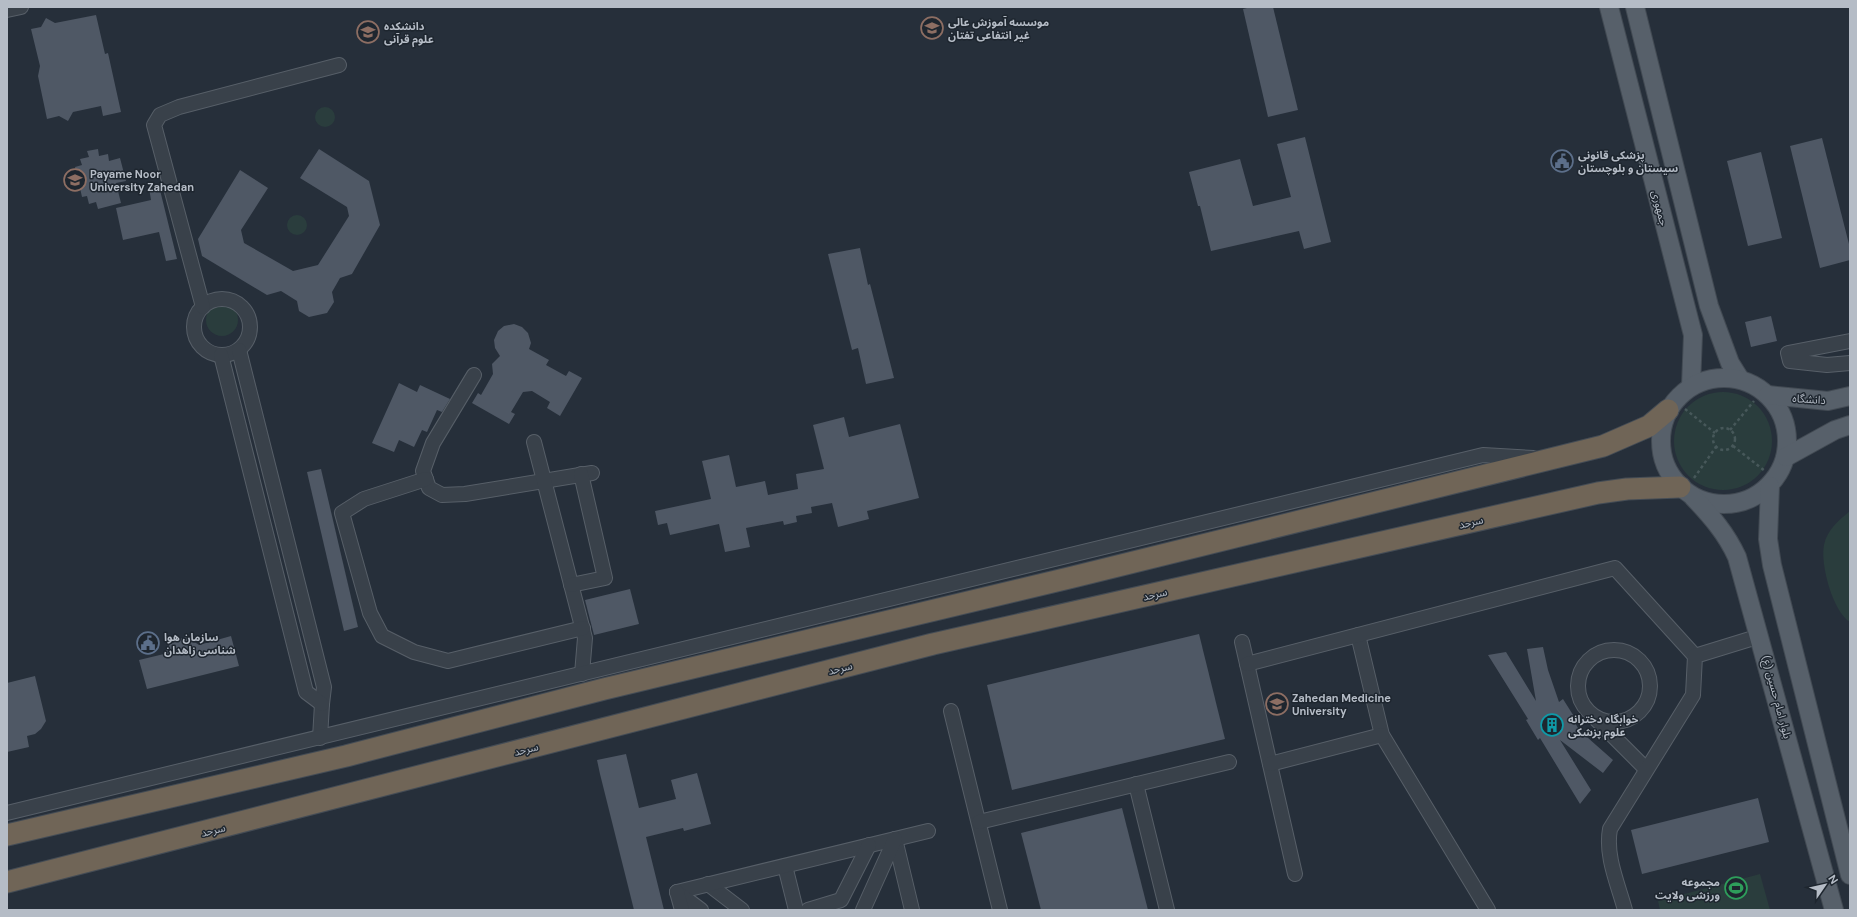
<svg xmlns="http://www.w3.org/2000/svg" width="1857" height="917" font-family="'DM Sans','Noto Sans Arabic',sans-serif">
	<rect width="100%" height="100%" fill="#262f3a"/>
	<!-- green -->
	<g fill="#2a3d3d">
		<circle cx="325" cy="117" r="10"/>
		<circle cx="297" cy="225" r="10"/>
		<circle cx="222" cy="320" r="16"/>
		<circle cx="1723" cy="441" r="49"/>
		<path d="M1850,511v111c-17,-10 -30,-58 -26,-77 3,-15 15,-25 26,-34z"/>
		<path d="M1760,874l10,36h-110l-2,-9z"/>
	</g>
	<!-- building -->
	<g fill="#4f5865">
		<path d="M1251,7h22l25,103 -30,7 -25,-108z"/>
		<path d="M96,15l9,39 3,-1 13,59 -18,4 -2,-10 -28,6 -5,9 -9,-5 -12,3 -9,-43 2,-10 -9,-37 10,-2 5,-9 9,5z"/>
		<path d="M1305,137l26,105 -27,7 -5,-18 -88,20 -11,-45h-2l-9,-34 51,-13 13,47 38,-9 -14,-53z"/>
		<path d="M1822,138l28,110v12l-30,8 -30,-122z"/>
		<path d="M98,149l1,7 9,-2 1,7 11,-3 6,23 -10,2 5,20 -23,6 -2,-7 -7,2 -2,-8 -5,1 -2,-9 -8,2 -3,-15 7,-2 -1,-6 7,-2 -2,-6 9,-2 -2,-6z"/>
		<path d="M319,149l50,32 11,44 -28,49 -12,4 -8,14 2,10 -7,11 -18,4 -10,-6 -2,-10 -16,-10 -14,4 -65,-39 -4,-17 42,-69 28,18 -27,42 3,13 49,28 25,-6 31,-49 -2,-9 -47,-29z"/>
		<path d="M1761,152l21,86 -34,8 -21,-85z"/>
		<path d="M159,186l18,73 -11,2 -7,-29 -36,8 -7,-32 35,-8 -2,-12z"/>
		<path d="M860,248l8,37 2,-1 24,94 -28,6 -8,-36 -6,2 -24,-96z"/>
		<path d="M1771,316l6,25 -26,6 -6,-25z"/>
		<path d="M514,324l8,3 6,6 3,10 -2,6 20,11 -3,5 20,11 3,-5 13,7 -22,38 -13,-8 3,-6 -18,-11 -9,1 -12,20 4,2 -6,10 -37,-21 6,-10 3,2 12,-21 -1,-10 8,-8 -5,-8 -1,-8 4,-9 6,-5z"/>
		<path d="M399,383l18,9 3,-7 30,14 -8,13 -5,-2 -10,22 -5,-2 -8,17 -15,-7 -5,12 -22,-9z"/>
		<path d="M844,417l5,20 51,-13 19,74 -52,13 2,8 -31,8 -6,-24 -21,4 1,6 -16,3 1,6 -13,3 -1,-4 -37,7 4,19 -25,5 -6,-28 -49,11 -3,-12 -9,2 -3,-14 56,-12 -9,-38 27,-6 7,32 29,-6 3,14 30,-6 -2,-15 28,-5 -11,-44z"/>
		<path d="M321,469l37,158 -14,4 -37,-159z"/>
		<path d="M630,589l9,35 -45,11 -9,-35z"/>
		<path d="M1199,634l26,105 -213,51 -25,-105z"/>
		<path d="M231,636l8,30 -92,23 -8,-29 25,-6 8,-13 15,-4 12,8z"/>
		<path d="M1543,647l5,23 11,32 4,-3 12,19 -2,1 6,11 34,30 -10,13 -43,-33 31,50 -11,14 -40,-66 -2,2 -12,-20 2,-1 -40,-64 18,-3 30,49 -9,-52z"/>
		<path d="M35,676l11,45 -5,8 -6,5 -8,2 2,11 -22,5v-69z"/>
		<path d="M626,754l13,54 37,-9 -5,-19 26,-7 14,51 -27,7 -1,-3 -37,9 18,73h-30l-34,-136 -3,-14z"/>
		<path d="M1758,798l11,44 -127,32 -11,-44z"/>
		<path d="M1122,808l26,102h-107l-20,-77z"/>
	</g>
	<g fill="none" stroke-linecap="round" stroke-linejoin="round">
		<!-- minor casing -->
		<g stroke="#575f68" stroke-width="16">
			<g id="minor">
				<path d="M7,10l14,-3"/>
				<circle cx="222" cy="327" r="28"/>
				<path d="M203,307l-49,-182 6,-10 19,-8 160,-42"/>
				<path d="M1850,341l-62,12 2,8 37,4 23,-2"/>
				<path d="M239,350l85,337 -2,17 -2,34"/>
				<path d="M221,355l85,337 16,12"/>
				<path d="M474,375l-41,68 -10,28 6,17 13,7 23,-1 127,-21"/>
				<path d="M534,442l51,196 -3,36"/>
				<path d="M426,479l-62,20 -22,14 28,100 12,23 32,16 34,9 135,-33"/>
				<path d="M571,585l34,-7 -24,-104"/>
				<path d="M1358,635l24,100 106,175"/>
				<path d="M1242,642l53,232"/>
				<circle cx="1614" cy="686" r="36"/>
				<path d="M1247,664l368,-96 80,88"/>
				<path d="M951,711l49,199"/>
				<path d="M1596,719l50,50"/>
				<path d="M1270,764l112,-29"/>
				<path d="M1136,784l31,126"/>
				<path d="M7,813l1476,-358 50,3"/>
				<path d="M979,822l250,-60"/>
				<path d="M895,839l17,71"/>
				<path d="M785,866l11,44"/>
				<path d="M708,884l34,26"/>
				<path d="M677,892l251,-61"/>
				<path d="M677,892l24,18"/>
				<path d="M677,892l5,18"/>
				<path d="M808,910l33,-10 28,-55"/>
				<path d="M863,910l32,-71"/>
				<path d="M1625,910c-7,-26 -20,-54 -15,-81l83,-134 2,-39 65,-20"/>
			</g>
		</g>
		<!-- major casing -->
		<g stroke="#424a53" stroke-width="20">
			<g id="major">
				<path d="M1609,7l84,328 -2,51"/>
				<path d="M1635,7l74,299 21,57 10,16"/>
				<circle cx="1724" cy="441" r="63"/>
				<path d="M1768,395l60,6 22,-5"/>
				<path d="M1786,457l49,-27 15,-5"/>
				<path d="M1770,486l-2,53 4,26 78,310"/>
				<path d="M1693,497c18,19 33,36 44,60l97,353"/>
			</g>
		</g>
		<!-- highway casing -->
		<g stroke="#444c55" stroke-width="23">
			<g id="highway">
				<path d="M7,835l339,-79 258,-67 469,-112 530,-131 46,-20 19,-16"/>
				<path d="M7,882l926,-238 665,-151 29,-4 53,-2"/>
			</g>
		</g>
		<!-- path -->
		<g stroke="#47585a" stroke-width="2.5" stroke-dasharray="3 3" stroke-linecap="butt">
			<path d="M1685,409l30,24"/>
			<circle cx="1724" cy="439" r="11"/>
			<path d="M1730,430l24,-29"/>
			<path d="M1733,446l32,25"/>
			<path d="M1694,478l22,-31"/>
		</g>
		<!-- minor -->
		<use href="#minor" stroke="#39414a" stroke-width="14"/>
		<!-- major -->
		<use href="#major" stroke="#57606a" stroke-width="18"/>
		<!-- highway -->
		<use href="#highway" stroke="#706557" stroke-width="21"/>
	</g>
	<!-- icons -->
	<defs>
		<g id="university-ring" transform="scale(1.15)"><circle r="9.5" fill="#1e262f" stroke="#8d6e63" stroke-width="1.5"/><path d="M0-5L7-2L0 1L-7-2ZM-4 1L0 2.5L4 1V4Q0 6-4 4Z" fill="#8d6e63"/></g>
		<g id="civic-ring" transform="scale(1.15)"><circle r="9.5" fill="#1e262f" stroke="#5c6f8a" stroke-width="1.5"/><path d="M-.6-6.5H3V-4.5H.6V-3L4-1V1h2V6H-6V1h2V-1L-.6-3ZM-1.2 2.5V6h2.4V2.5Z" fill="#5c6f8a"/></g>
		<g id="building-ring" transform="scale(1.15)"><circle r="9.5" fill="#1e262f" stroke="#0f9aa8" stroke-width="1.5"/><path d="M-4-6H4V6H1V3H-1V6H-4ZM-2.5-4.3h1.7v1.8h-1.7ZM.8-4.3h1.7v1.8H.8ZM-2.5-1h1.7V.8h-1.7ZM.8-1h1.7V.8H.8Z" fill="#0f9aa8"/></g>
		<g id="stadium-ring" transform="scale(1.15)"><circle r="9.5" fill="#1e262f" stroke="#2e9e5b" stroke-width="1.5"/><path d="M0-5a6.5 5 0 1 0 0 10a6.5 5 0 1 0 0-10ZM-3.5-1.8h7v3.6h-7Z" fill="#2e9e5b"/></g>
	</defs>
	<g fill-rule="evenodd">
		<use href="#university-ring" x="932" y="28"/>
		<use href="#university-ring" x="368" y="32"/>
		<use href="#civic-ring" x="1562" y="161"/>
		<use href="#university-ring" x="75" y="180"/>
		<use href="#civic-ring" x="148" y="643"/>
		<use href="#university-ring" x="1277" y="704"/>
		<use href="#building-ring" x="1552" y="725"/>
		<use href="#stadium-ring" x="1736" y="888"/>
	</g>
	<g text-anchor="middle" stroke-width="3" stroke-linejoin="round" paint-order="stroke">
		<!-- poi labels -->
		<g font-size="11" font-weight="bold" fill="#b5bcc6" stroke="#1e262f" text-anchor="start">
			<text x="948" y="26">موسسه آموزش عالی<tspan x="948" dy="13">غیر انتفاعی تفتان</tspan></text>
			<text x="384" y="30">دانشکده<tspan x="384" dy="13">علوم قرآنی</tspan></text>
			<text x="1578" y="159">پزشکی قانونی<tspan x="1578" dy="13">سیستان و بلوچستان</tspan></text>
			<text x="90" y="178">Payame Noor<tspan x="90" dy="13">University Zahedan</tspan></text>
			<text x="164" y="641">سازمان هوا<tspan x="164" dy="13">شناسی زاهدان</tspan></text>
			<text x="1292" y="702">Zahedan Medicine<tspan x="1292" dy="13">University</tspan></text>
			<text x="1568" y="723">خوابگاه دخترانه<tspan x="1568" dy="13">علوم پزشکی</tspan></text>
			<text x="1720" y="886" text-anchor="end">مجموعه<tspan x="1720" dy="13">ورزشی ولایت</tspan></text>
		</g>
		<!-- street labels -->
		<g font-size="11" fill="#b5bcc6" stroke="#1e262f">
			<text transform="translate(1660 208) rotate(76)" y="4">جمهوری</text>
			<text transform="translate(1809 399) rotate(4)" y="4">دانشگاه</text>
			<text transform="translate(1471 522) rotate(-13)" y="4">سرحد</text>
			<text transform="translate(1155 594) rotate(-13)" y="4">سرحد</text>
			<text transform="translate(840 668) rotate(-14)" y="4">سرحد</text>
			<text transform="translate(1777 697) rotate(75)" y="4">بلوار امام حسین (ع)</text>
			<text transform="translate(526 749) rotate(-14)" y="4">سرحد</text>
			<text transform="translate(213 830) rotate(-14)" y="4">سرحد</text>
		</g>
	</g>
	<!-- border -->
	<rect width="1857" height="917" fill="none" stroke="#b5bcc6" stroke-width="16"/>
	<!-- north arrow -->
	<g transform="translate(1825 885) rotate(56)" stroke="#1e262f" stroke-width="3" paint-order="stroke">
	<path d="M0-3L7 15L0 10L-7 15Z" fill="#b5bcc6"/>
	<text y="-6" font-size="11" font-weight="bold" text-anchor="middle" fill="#b5bcc6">N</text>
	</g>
</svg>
